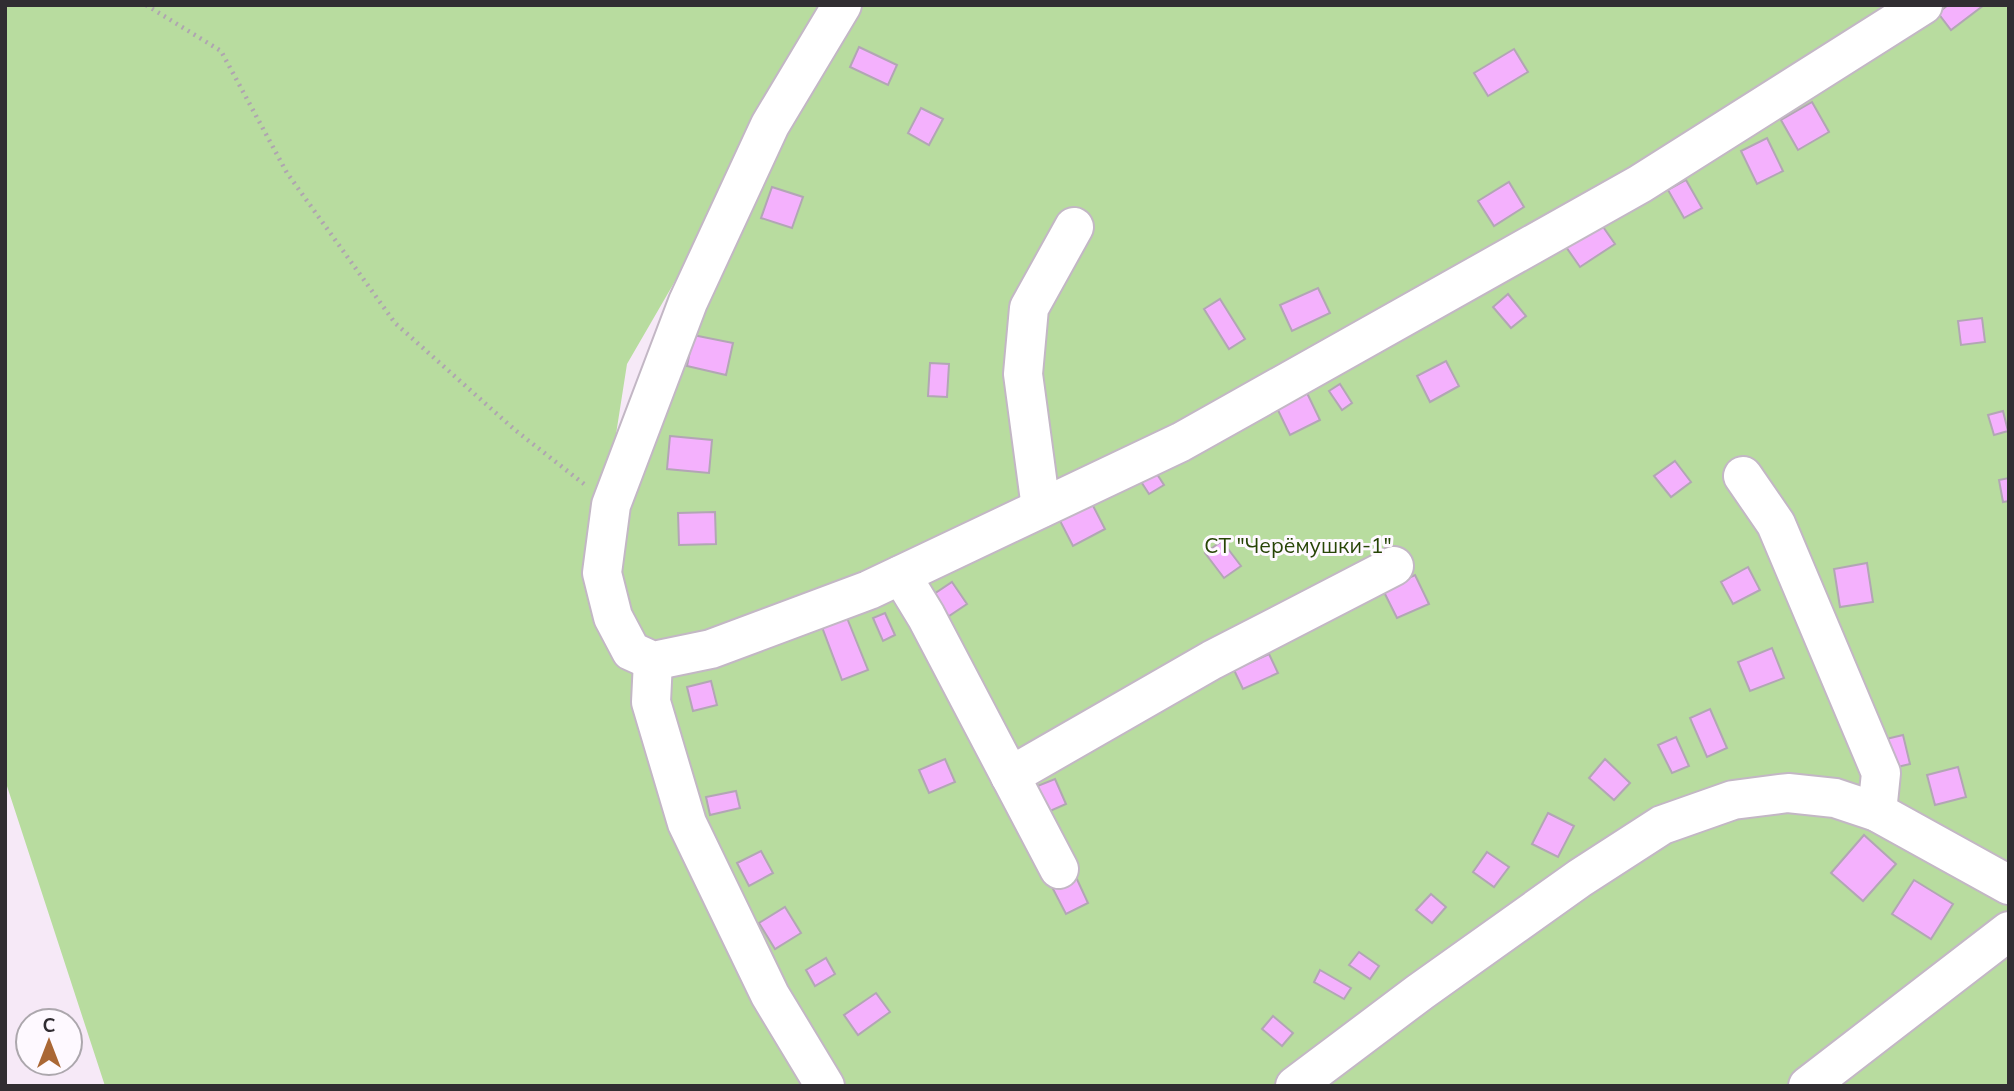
<svg xmlns="http://www.w3.org/2000/svg" width="2014" height="1091" font-family="Mulish,sans-serif">
	<rect width="100%" height="100%" fill="#f6e9f7"/>
	<!-- green -->
	<path fill="#b8dc9f" fill-rule="evenodd" d="M5,5h2004v1081h-1904l-100,-306zM707,226l-103,285 23,-147z"/>
	<!-- building -->
	<g fill="#f4b1fd" stroke="#b2a6b4" stroke-width="2">
		<path d="M1948,5h36l-33,25 -13,-17z"/>
		<path d="M859,47l38,18 -9,20 -38,-18z"/>
		<path d="M1514,49l14,23 -40,24 -14,-23z"/>
		<path d="M1812,102l17,30 -31,18 -17,-30z"/>
		<path d="M921,108l22,11 -14,26 -21,-12z"/>
		<path d="M1767,138l16,33 -26,13 -16,-33z"/>
		<path d="M1686,180l16,28 -18,10 -16,-28z"/>
		<path d="M1509,182l15,25 -30,19 -16,-25z"/>
		<path d="M772,187l31,10 -11,31 -31,-10z"/>
		<path d="M1599,221l16,23 -35,23 -16,-23z"/>
		<path d="M1318,288l12,25 -38,18 -12,-26z"/>
		<path d="M1508,294l18,22 -15,12 -18,-21z"/>
		<path d="M1220,299l25,40 -16,10 -25,-40z"/>
		<path d="M1982,318l3,24 -24,3 -3,-24z"/>
		<path d="M693,335l40,8 -7,32 -39,-9z"/>
		<path d="M1446,361l13,25 -29,16 -13,-26z"/>
		<path d="M930,363l19,1 -2,33 -19,-1z"/>
		<path d="M1340,384l12,19 -10,7 -13,-19z"/>
		<path d="M1306,391l14,29 -30,15 -14,-29z"/>
		<path d="M2003,411l5,20 -14,4 -6,-20z"/>
		<path d="M670,436l42,4 -3,33 -42,-4z"/>
		<path d="M1675,461l16,21 -20,15 -17,-21z"/>
		<path d="M1153,468l11,17 -15,9 -11,-17z"/>
		<path d="M2009,478v23l-6,1 -4,-22z"/>
		<path d="M1089,498l16,31 -32,17 -16,-31z"/>
		<path d="M715,512l1,32 -37,1 -1,-32z"/>
		<path d="M1222,541l19,25 -17,12 -19,-25z"/>
		<path d="M1867,563l6,39 -33,5 -6,-38z"/>
		<path d="M1748,567l12,23 -27,14 -12,-22z"/>
		<path d="M1415,575l14,29 -32,14 -14,-28z"/>
		<path d="M952,582l15,22 -24,16 -15,-22z"/>
		<path d="M885,613l10,22 -12,6 -10,-23z"/>
		<path d="M847,618l21,52 -26,10 -20,-53z"/>
		<path d="M1772,648l12,30 -34,13 -12,-29z"/>
		<path d="M1269,654l9,19 -35,16 -9,-19z"/>
		<path d="M711,681l6,24 -24,6 -6,-24z"/>
		<path d="M1710,709l17,39 -20,9 -17,-39z"/>
		<path d="M1903,735l7,29 -21,5 -7,-29z"/>
		<path d="M1676,737l13,29 -17,7 -14,-28z"/>
		<path d="M945,759l10,23 -26,11 -10,-23z"/>
		<path d="M1605,759l25,24 -16,17 -25,-22z"/>
		<path d="M1958,767l8,30 -31,8 -8,-30z"/>
		<path d="M1055,779l11,25 -25,11 -11,-26z"/>
		<path d="M736,791l4,17 -30,7 -4,-18z"/>
		<path d="M1548,813l26,13 -16,31 -26,-13z"/>
		<path d="M1864,835l32,29 -33,37 -32,-28z"/>
		<path d="M761,851l12,22 -24,13 -12,-23z"/>
		<path d="M1487,852l22,15 -15,20 -21,-15z"/>
		<path d="M1075,875l13,28 -22,11 -14,-27z"/>
		<path d="M1914,880l39,24 -22,35 -39,-25z"/>
		<path d="M1431,894l15,13 -14,16 -16,-13z"/>
		<path d="M785,907l16,26 -26,16 -16,-26z"/>
		<path d="M1359,952l20,14 -9,13 -21,-14z"/>
		<path d="M826,958l9,16 -20,12 -9,-16z"/>
		<path d="M1320,970l31,18 -7,11 -30,-17z"/>
		<path d="M876,993l14,19 -32,23 -14,-20z"/>
		<path d="M1273,1016l20,17 -11,13 -20,-17z"/>
	</g>
	<g fill="none" stroke-linecap="round" stroke-linejoin="round">
		<!-- minor casing -->
		<g stroke="#c3b7c5" stroke-width="42">
			<g id="minor">
				<path d="M842,5l-72,120 -82,177 -77,203 -9,68 11,44 18,34 22,10 58,-12 158,-59 312,-148 459,-258 283,-179"/>
				<path d="M1743,476l33,48 105,249 -4,39"/>
				<path d="M1041,508l-18,-134 6,-66 45,-81"/>
				<path d="M901,575l25,41 133,253"/>
				<path d="M653,661l-2,41 36,121 83,172 55,91"/>
				<path d="M1010,776l202,-116 182,-94"/>
				<path d="M1295,1086l125,-94 160,-114 82,-53 71,-25 55,-7 47,5 42,14 132,73"/>
				<path d="M1808,1086l201,-155"/>
			</g>
		</g>
		<!-- path -->
		<path stroke="#afa5b0" stroke-width="4.5" stroke-dasharray="2 5" stroke-linecap="butt" d="M146,5l75,46 66,122 108,150 120,107 69,54"/>
		<!-- minor -->
		<use href="#minor" stroke="#fff" stroke-width="38"/>
	</g>
	<g text-anchor="middle" stroke-width="6" stroke-linejoin="round" paint-order="stroke">
		<!-- park labels -->
		<g font-size="21" fill="#274506" stroke="#fef9ff">
			<text x="1298" y="553">СТ "Черёмушки-1"</text>
		</g>
	</g>
	<!-- border -->
	<rect width="2014" height="1091" fill="none" stroke="#312d32" stroke-width="14"/>
	<!-- north arrow -->
	<g transform="translate(49 1042)"><circle r="33" fill="#fef9ff" stroke="#aca7ad" stroke-width="2"/>
	<path d="M0-5L12 26L0 18L-12 26Z" fill="#aa6735"/>
	<text y="-10" font-size="19" font-weight="bold" text-anchor="middle" fill="#312d32">С</text>
	</g>
</svg>
